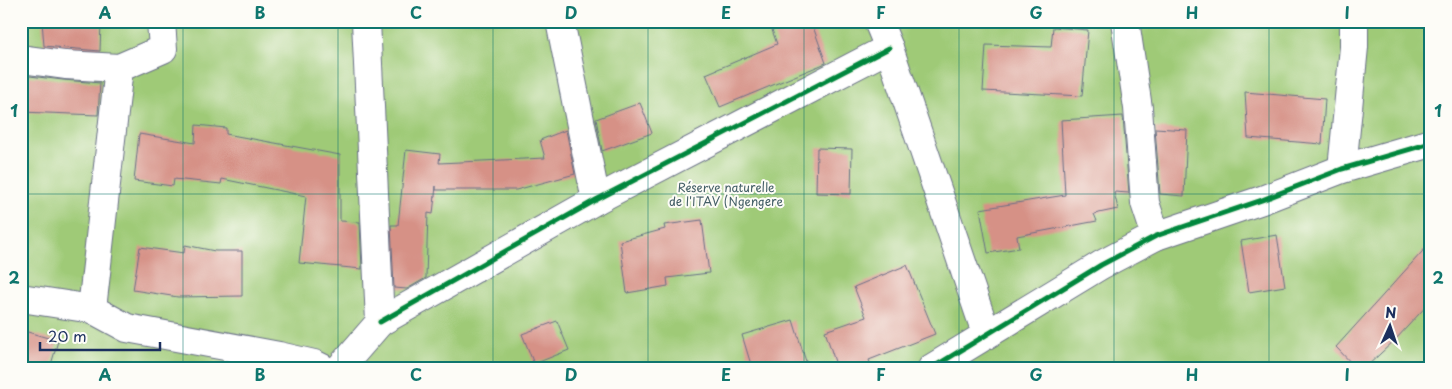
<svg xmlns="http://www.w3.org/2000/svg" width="1452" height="389" font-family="'Playpen Sans',sans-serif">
	<rect width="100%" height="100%" fill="#fdfcf7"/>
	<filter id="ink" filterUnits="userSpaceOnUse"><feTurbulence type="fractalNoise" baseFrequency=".02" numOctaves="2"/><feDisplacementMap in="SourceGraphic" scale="10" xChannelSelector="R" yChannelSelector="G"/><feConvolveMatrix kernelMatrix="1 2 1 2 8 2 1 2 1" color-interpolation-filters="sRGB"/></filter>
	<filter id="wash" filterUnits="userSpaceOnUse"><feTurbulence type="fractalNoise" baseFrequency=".0096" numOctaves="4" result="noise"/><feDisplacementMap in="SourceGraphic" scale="20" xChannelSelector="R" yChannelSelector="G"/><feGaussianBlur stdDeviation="1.12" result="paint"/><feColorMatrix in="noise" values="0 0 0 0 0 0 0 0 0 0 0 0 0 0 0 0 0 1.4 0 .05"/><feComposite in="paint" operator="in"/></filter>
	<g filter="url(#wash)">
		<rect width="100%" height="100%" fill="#f6e6cf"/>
		<!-- green -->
		<rect fill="#9fca77" stroke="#5d7c6a" x="21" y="21" width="1410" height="347"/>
		<g id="blocks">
			<!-- building -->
			<g fill="#d69186">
				<path d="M42,21l59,1 -1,29 -56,-5z"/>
				<path d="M797,21h14l15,42 -106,44 -14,-33 71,-30 -5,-14z"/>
				<path d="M1053,27l35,3 -6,66 -99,-5 3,-46 65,2z"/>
				<path d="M21,75l42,5 37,3 -2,32 -77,-3z"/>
				<path d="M1245,92l80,7 -3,45 -74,-6z"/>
				<path d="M640,103l12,30 -50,18 -6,-32z"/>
				<path d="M1123,116l6,77 -15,-1 4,17 -24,5 3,7 -80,15 2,12 -31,5 -8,-44 85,-14 -4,-75z"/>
				<path d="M196,125l30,3v6l114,21v66l20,1 2,47 -63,-6 7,-67 -84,-17 -1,5 -47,-5 -1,7 -39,-5 5,-47 56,9z"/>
				<path d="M1155,128l32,2 -3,66 -24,-2z"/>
				<path d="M566,130l9,44 -59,16h-80v-4l-3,28 -5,-1 -2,65 -19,11 -13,-1 -3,-63h7l8,-75 34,4 -1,9 106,-5 -5,-18z"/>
				<path d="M817,148l35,1 -1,45 -35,-1z"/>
				<path d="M702,220l7,53 -42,5 1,8 -41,7 -7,-52 45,-12 -1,-4z"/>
				<path d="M1277,235l8,51 -36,6 -8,-51z"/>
				<path d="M1431,242v59l-35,38 -31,29h-9l-20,-21z"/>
				<path d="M185,245l30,6h27v45l-64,1 -45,-7 7,-43 44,6z"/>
				<path d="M907,265l28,69 -66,26 3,8h-35l-12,-37 41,-14 -12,-30z"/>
				<path d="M793,320l15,48h-56l-10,-33z"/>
				<path d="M557,321l12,29 -35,14 -12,-30z"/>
				<path d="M21,330l37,11 -8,27h-29z"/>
			</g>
		</g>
	</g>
	<g filter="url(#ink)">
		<use href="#blocks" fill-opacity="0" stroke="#686f86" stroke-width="1"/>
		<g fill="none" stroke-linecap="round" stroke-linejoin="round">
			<!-- minor casing -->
			<g stroke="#686f86" stroke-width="30">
				<g id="minor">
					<path d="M560,21l36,179"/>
					<path d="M878,21l11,27 97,285"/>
					<path d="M1125,21l13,87 7,95 11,33"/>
					<path d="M21,59l44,6 54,3"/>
					<path d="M1342,169l12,-122v-26"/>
					<path d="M21,298l71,11 35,19 152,28 35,8 8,4"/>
					<path d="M92,309l27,-241 44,-19 -2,-28"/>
					<path d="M380,322l216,-122 293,-152"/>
					<path d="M340,368l40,-46 -14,-301"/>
					<path d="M932,368l169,-103 55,-29 106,-36 80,-31 89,-26"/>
				</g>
			</g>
			<!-- minor -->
			<use href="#minor" stroke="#fff" stroke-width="28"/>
			<!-- cycleway casing -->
			<g stroke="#fdfcf7" stroke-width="8">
				<g id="cycleway">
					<path d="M380,322l216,-122 293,-152"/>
					<path d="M932,368l169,-103 55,-29 106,-36 80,-31 89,-26"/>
				</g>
			</g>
			<!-- cycleway -->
			<use href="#cycleway" stroke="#00873e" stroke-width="5"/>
		</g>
	</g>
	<!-- grid -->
	<path fill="none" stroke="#0f766e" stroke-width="1" stroke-opacity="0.55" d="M183,21v347M338,21v347M493,21v347M648,21v347M804,21v347M959,21v347M1114,21v347M1269,21v347M21,194h1410"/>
	<g text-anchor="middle" stroke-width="4" stroke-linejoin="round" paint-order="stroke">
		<!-- park labels -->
		<g font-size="12" fill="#435e66" stroke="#fdfcf7">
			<text x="726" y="192">Réserve naturelle<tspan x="726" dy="14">de l'ITAV (Ngengere</tspan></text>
		</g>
	</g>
	<!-- margin -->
	<rect width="1452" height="389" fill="none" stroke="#fdfcf7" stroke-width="55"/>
	<!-- north arrow -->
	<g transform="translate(1390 326) rotate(3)" stroke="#fdfcf7" stroke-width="4" paint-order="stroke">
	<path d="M0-4L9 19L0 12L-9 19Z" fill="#1b2f5e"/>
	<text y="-8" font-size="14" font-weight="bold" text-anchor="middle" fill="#1b2f5e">N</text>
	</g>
	<!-- scale -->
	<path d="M40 342v8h120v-8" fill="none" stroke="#1b2f5e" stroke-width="2.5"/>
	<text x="48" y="342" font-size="15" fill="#1b2f5e" stroke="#fdfcf7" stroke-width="4" paint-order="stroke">20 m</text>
	<rect x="28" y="28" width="1396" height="334" fill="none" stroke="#0f766e" stroke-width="2"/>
	<g font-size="16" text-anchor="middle" font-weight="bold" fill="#0f766e">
		<text x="105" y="19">A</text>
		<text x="260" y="19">B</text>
		<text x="416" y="19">C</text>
		<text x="571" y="19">D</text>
		<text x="726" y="19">E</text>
		<text x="881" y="19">F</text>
		<text x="1036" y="19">G</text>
		<text x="1192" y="19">H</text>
		<text x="1347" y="19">I</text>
		<text x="14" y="117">1</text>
		<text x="1438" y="117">1</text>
		<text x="14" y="284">2</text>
		<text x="1438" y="284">2</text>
		<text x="105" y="381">A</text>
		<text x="260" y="381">B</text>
		<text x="416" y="381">C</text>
		<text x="571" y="381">D</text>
		<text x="726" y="381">E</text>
		<text x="881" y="381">F</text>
		<text x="1036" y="381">G</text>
		<text x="1192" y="381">H</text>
		<text x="1347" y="381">I</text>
	</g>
</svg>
